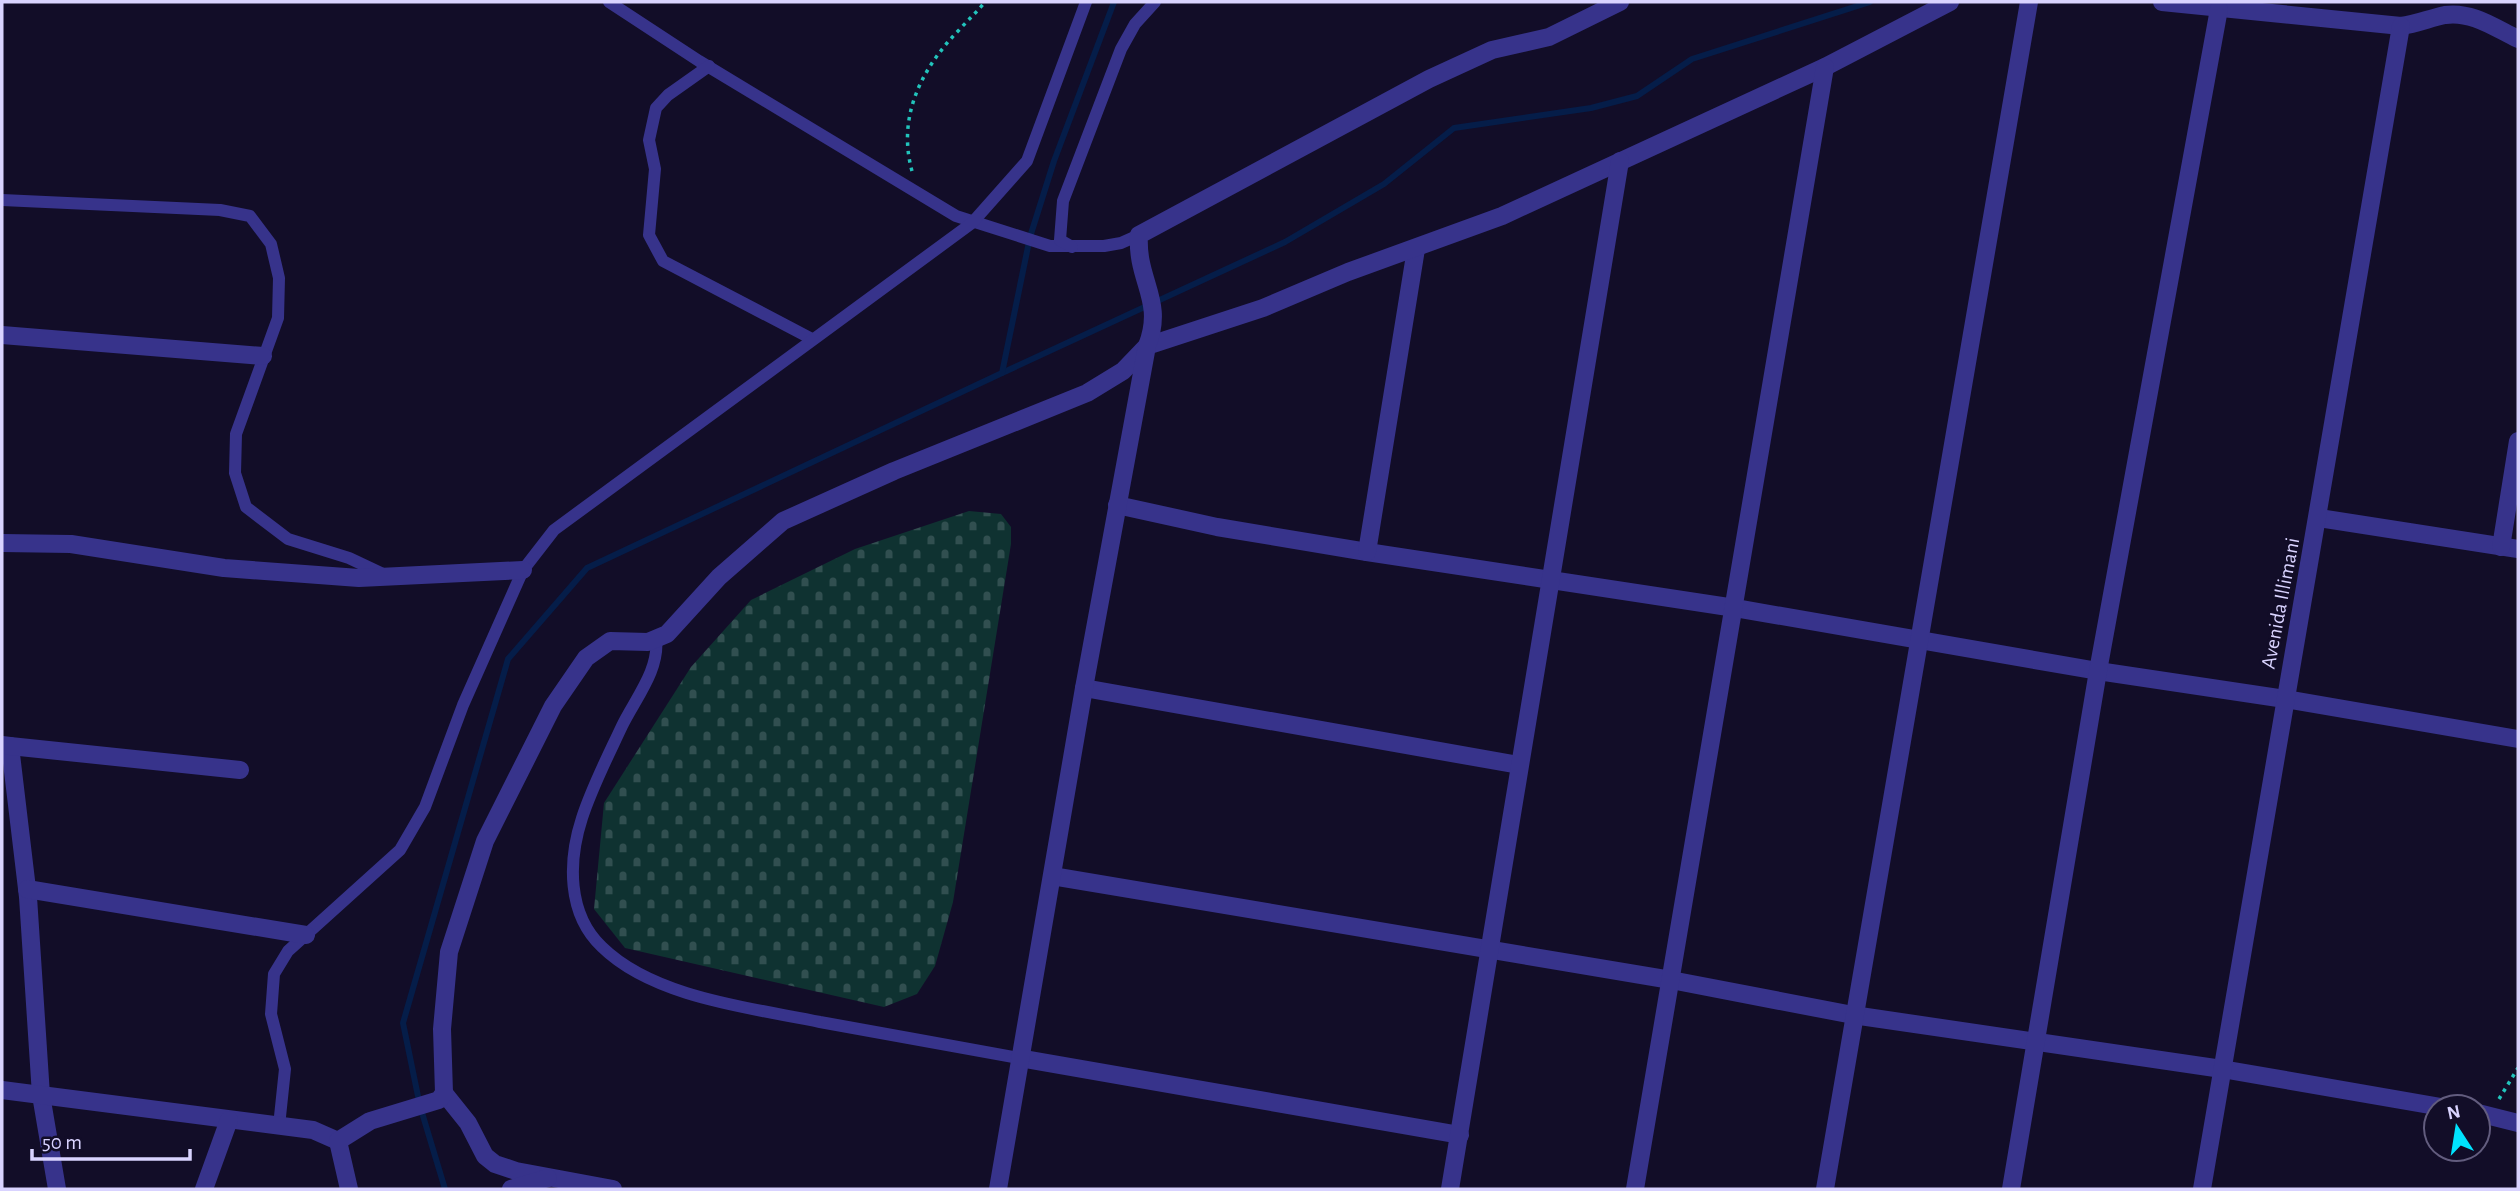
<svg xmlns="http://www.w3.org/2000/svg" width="2520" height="1191" font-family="'Alegreya Sans',sans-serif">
	<defs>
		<pattern id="cemetery-stones" width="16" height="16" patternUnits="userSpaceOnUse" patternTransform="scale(1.75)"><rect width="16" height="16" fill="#0f3231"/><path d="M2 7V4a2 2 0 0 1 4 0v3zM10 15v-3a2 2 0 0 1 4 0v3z" fill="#314f50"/></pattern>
	</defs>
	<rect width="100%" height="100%" fill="#120d28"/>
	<!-- cemetery -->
	<path fill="url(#cemetery-stones)" d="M969,511l32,3 10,13v17l-58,358 -18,64 -18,28 -33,13 -259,-59 -31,-39 10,-106 87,-136 60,-67 104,-51z"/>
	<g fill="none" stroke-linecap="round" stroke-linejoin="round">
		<!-- stream -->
		<g stroke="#051d49" stroke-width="6">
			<path d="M1002,373l283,-131 99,-58 70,-56 137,-20 46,-12 55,-37 178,-57"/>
			<path d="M445,1189l-25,-83 -17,-83 105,-364 79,-91 415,-195 28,-136 24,-76 60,-159"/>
		</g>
		<!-- path -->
		<g stroke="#22c4bc" stroke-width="3.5" stroke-dasharray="3.5 5" stroke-linecap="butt">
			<path d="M912,171c-15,-54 9,-102 47,-141 9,-10 18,-18 26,-28"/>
			<path d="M2499,1099l19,-31"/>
		</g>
		<!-- lane -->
		<g stroke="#37338b" stroke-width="12">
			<path d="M609,2l90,59 257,155 94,30h54l17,-3 18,-8"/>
			<path d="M709,66l-41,29 -12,13 -7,32 6,29 -6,66 14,26 149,78"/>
			<path d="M2,200l218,10 30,6 21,28 8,34 -1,40 -42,116 -1,39 11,34 42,32 61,19 36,17"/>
			<path d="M1072,247l-12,-7 3,-39 58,-152 14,-25 20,-22"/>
			<path d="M656,638c4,32 -21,61 -34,88 -14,30 -30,61 -40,92 -14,43 -15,96 20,129 52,51 150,61 218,75 66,12 133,24 199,36"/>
			<path d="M279,1126l6,-57 -14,-55 3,-40 14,-23 112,-101 25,-43 38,-102 60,-135 31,-40 418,-307 55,-62 59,-159"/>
		</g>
		<!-- street -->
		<g stroke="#37338b" stroke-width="18">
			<path d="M2162,2l239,24c16,-2 29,-8 44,-11 27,-4 50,13 73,24"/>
			<path d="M2,335l261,21"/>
			<path d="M1117,505l100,22 150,25 368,56 363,63 187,28 233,40"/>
			<path d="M2319,518l199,31"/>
			<path d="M2,543l69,1 153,24 135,10 164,-8"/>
			<path d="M2501,547l17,-106"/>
			<path d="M1367,552l49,-303"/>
			<path d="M1084,688l435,77"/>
			<path d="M2,745l8,1 18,151 13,198 16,94"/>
			<path d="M10,746l230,24"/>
			<path d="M1052,876l619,104 182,35 369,54 219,38"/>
			<path d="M27,889l279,46"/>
			<path d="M1019,1058l441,77"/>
			<path d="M2,1090l311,40 25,11"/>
			<path d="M444,1093l24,30 17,33 10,8 21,7 97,18"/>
			<path d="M2478,1113l40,10"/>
			<path d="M204,1189l25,-69"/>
			<path d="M349,1189l-11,-48 32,-20 69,-21 5,-7 -2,-64 7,-77 36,-111 68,-135 33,-48 24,-17 38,1 19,-8 52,-57 64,-56 111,-50 193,-78 36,-22 24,-25 116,-38 85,-36 154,-56 323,-149 125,-65"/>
			<path d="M511,1189l37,-11"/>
			<path d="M998,1189l86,-501 63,-342c18,-46 -11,-65 -8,-111l290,-156 63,-29 57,-13 71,-35"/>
			<path d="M1450,1189l170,-1028"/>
			<path d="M1635,1189l190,-1122"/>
			<path d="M1825,1189l204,-1187"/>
			<path d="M2011,1189l87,-518 121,-662"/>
			<path d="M2202,1189l199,-1163"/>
		</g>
	</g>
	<g text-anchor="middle" stroke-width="5" stroke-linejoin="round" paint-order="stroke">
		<!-- street labels -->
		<g font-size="21" fill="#d9d3ff" stroke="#120d28">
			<text transform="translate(2280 603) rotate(-79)" y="7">Avenida Illimani</text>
		</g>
	</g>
	<!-- border -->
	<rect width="2520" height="1191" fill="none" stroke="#d9d3ff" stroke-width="7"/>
	<!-- north arrow -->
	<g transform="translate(2457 1128) rotate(348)"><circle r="33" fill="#120d28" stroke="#625c7e" stroke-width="2"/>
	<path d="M0-5L12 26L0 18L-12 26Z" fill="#00e3fe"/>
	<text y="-10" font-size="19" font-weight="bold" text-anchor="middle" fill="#d9d3ff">N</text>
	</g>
	<!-- scale -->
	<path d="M32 1149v10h158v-10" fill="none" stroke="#d9d3ff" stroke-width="3.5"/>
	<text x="42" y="1149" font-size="21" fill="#d9d3ff" stroke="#120d28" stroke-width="5" paint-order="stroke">50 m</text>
</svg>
